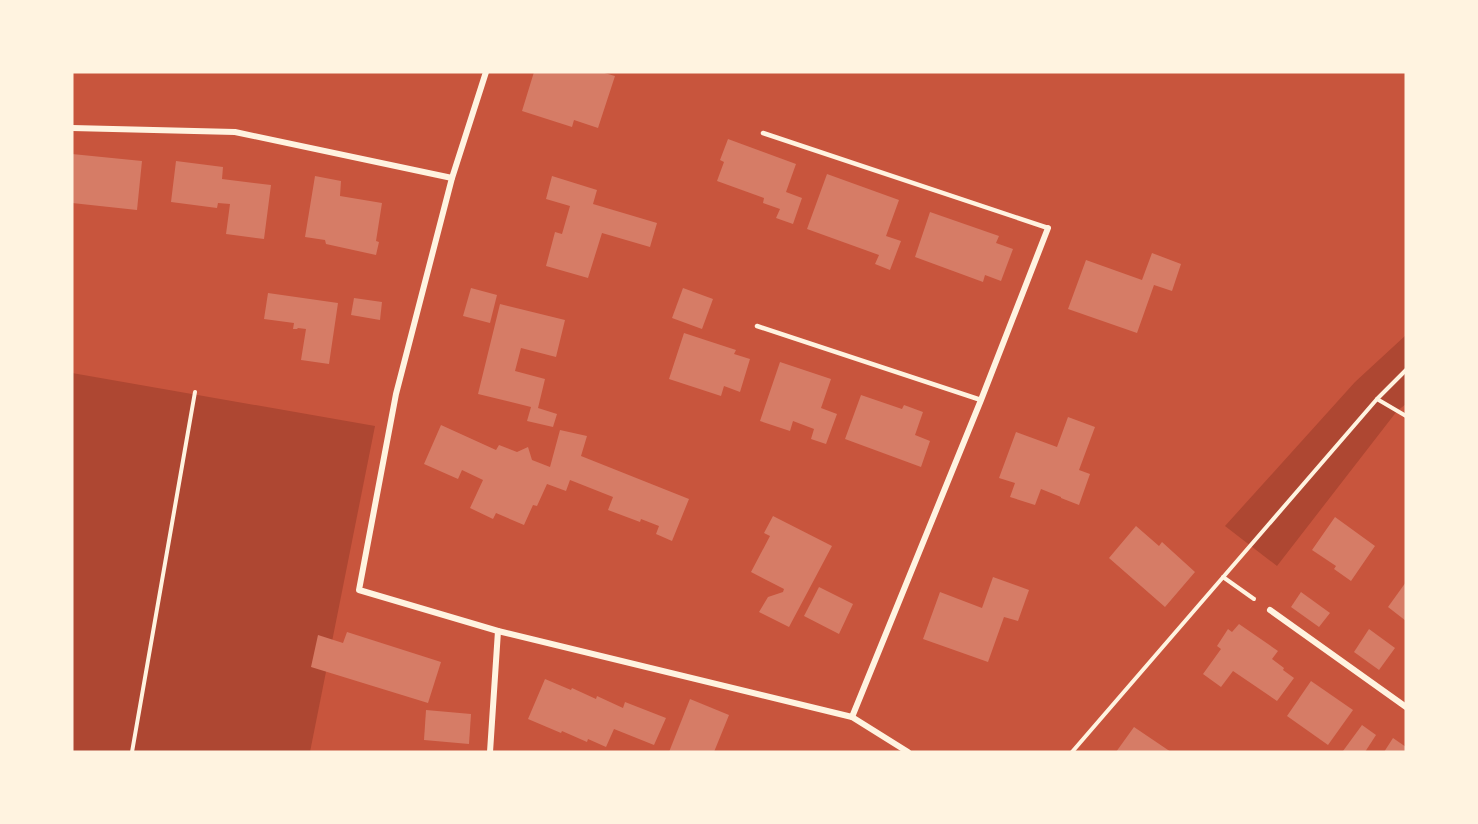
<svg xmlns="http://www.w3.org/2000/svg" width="1478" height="824" font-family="'Space Grotesk',sans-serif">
	<rect width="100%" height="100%" fill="#c8553d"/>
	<!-- green -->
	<g fill="#ae4732">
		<path d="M1406,335v69l-9,7 -120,155 -52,-40 130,-144z"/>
		<path d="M72,373l303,53 -65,326h-238z"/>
	</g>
	<!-- building -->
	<g fill="#d67c66">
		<path d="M534,72h67l14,4 -17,52 -24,-8 -2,7 -50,-16z"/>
		<path d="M728,139l68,25 -10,28 16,6 -9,26 -17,-6 4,-9 -17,-6 1,-5 -47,-17 7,-19 -4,-2z"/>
		<path d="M72,154l70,7 -5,49 -65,-7z"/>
		<path d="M176,161l47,6 -1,12 49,6 -7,54 -38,-5 4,-30 -12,-1 -1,5 -46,-6z"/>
		<path d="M827,174l72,26 -13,36 15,5 -11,29 -15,-6 4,-9 -72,-26z"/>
		<path d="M315,176l26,5 -1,15 42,7 -6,38 3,1 -3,13 -50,-11 -1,-4 -20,-3z"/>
		<path d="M552,176l45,14 -4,14 64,19 -7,24 -48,-14 -14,45 -42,-12 9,-34 7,2 8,-28 -24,-7z"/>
		<path d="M930,212l69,24 -3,7 17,6 -12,32 -16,-6 -2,7 -68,-25z"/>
		<path d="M1152,253l29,11 -9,27 -18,-6 -17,48 -69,-24 18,-49 56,20z"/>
		<path d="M471,288l26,7 -7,28 -27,-7z"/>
		<path d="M683,288l30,11 -11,30 -30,-11z"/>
		<path d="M268,293l70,10 -9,61 -28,-4 5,-31 -8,-1 -1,1h-4l1,-6 -30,-4z"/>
		<path d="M354,298l28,4 -2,18 -29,-5z"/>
		<path d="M500,304l65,16 -9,37 -35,-9 -6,23 30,8 -7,29 19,6 -4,13 -26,-6 4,-14 -53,-13z"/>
		<path d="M684,333l52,17 -2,4 16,5 -10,33 -16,-6 -3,10 -52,-17z"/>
		<path d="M780,362l51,17 -10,29 16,6 -11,30 -15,-5 3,-10 -21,-8 -3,10 -30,-10z"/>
		<path d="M861,395l41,14 2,-4 19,7 -8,23 15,6 -9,26 -76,-28z"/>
		<path d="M1068,417l27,10 -16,43 11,4 -11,31 -18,-7v-1l-20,-8 -6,16 -25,-8 5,-14 -16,-5 17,-46 41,15z"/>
		<path d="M441,425l55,25 3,-5 18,7 11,-5 4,13 18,7 10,-37 27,6 -6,20 108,43 -17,42 -16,-7 3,-8 -18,-7 -1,3 -32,-12 5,-13 -43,-17 -4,11 -19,-7 -10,22 -4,-1 -9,20 -28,-12 -3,6 -23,-11 13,-28 -21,-10 -4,9 -34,-15z"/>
		<path d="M773,516l59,30 -43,81 -30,-15 9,-15 15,-5 1,-3 -33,-17 19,-36 -6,-3z"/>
		<path d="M1335,517l40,29 -24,35 -17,-12 2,-3 -24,-16z"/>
		<path d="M1136,526l23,20 3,-4 33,30 -30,35 -56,-49z"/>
		<path d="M993,577l36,13 -11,31 -14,-4 -16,45 -65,-23 17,-47 42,16z"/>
		<path d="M1406,582v39l-18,-14z"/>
		<path d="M819,587l34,17 -14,30 -35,-18z"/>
		<path d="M1301,592l29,21 -11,14 -28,-20z"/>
		<path d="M1239,624l39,27 -6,8 12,9 -1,2 11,8 -17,23 -44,-30 -12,16 -18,-13 18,-25 -4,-3 11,-17 4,3z"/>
		<path d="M1369,629l26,19 -16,22 -25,-18z"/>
		<path d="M347,632l94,30 -13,41 -117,-36 7,-32 25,8z"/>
		<path d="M545,679l26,11 1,-2 24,11 1,-3 26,12 2,-6 41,16 -12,27 -40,-16 -8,18 -18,-8 -1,3 -25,-11 -1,2 -33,-14z"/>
		<path d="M1311,681l42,29 -25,35 -41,-29z"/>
		<path d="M690,699l39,16 -15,37h-45z"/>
		<path d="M426,710l45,4 -2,30 -45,-4z"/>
		<path d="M1362,725l14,10 -11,17h-20l-2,-1z"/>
		<path d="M1134,727l37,25h-55z"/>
		<path d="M1393,738l13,9v5h-22z"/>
	</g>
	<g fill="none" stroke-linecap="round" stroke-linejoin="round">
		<!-- path -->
		<g stroke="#fff3e0" stroke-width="4">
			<path d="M1377,399l29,17"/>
			<path d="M1223,577l31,22"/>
			<path d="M132,752l63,-360"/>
			<path d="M1072,752l305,-353 29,-29"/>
		</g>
		<!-- service -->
		<g stroke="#fff3e0" stroke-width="4.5">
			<path d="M763,133l285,95"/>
			<path d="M757,326l224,74"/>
		</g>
		<!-- minor -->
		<g stroke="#fff3e0" stroke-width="6">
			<path d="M486,72l-34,106 -56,216 -37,196 139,41 354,86 56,35"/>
			<path d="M72,128l163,4 217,46"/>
			<path d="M1270,610l136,97"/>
			<path d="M852,717l129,-317 67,-172"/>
			<path d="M490,752l8,-121"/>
		</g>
	</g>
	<!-- border -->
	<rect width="1478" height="824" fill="none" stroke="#fff3e0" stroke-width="147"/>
</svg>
